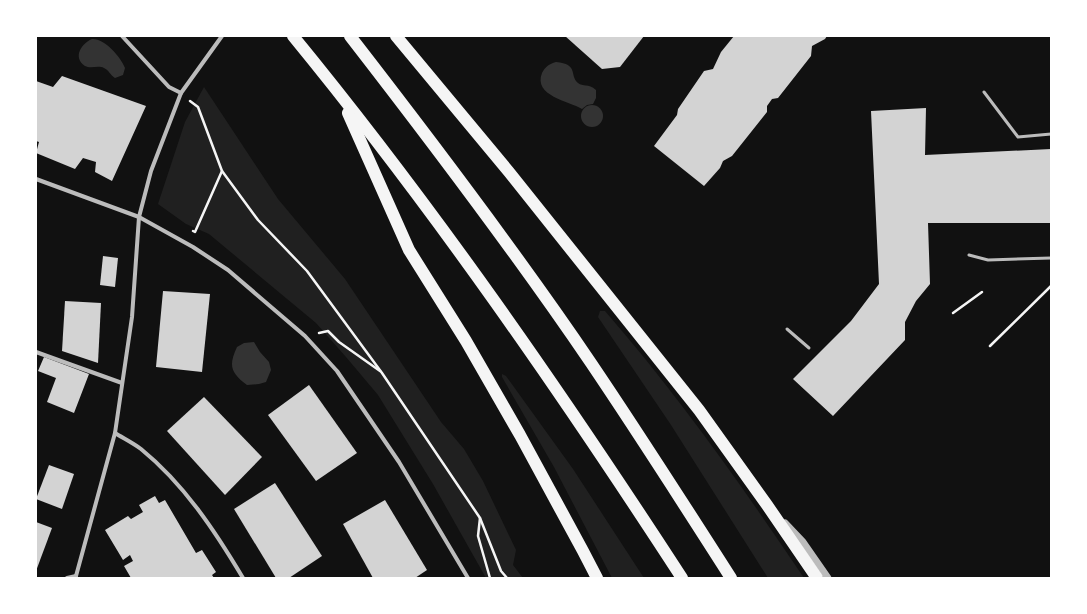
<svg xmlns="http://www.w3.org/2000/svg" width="1087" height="614" font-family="Quicksand,sans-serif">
	<rect width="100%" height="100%" fill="#111"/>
	<!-- green -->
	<g fill="#202020">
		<path d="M204,87l74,112 67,80 96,143 23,27 19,32 33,69 -3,15 10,13h-37l-53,-94 -55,-89 -32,-38 -30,-34 -107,-89 -23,-10 -28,-20 27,-82z"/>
		<path d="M600,311h5c73,84 137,175 199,267h-36l-97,-153 -73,-108z"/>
		<path d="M502,374l4,2 67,93 71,109h-32l-58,-111 -52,-90z"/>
	</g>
	<!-- water -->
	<g fill="#333">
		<path d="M92,39c12,-1 29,18 33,29l-2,7 -8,3c-5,-3 -6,-8 -11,-10 -6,-3 -13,1 -19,-2 -13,-9 -3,-23 7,-27z"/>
		<path d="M556,62c23,2 13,13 22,21 5,4 10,0 18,7v8l-3,6 -6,1 -5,4c-13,-8 -49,-13 -40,-36 3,-6 7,-9 14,-11z"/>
		<circle cx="592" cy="116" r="11"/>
		<path d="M254,342l6,10 9,10 2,8 -5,12 -7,2 -12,1c-16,-12 -19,-19 -10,-38l7,-4z"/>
	</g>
	<!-- building -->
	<g fill="#d3d3d3">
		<path d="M565,36h79l-24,31 -18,2z"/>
		<path d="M734,36h93l-2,3 -13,7 -1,10 -33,42 -6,1 -5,7v6l-35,44 -9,5 -3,7 -16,18 -50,-40 23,-31 1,-6 26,-38 9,-2 8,-17z"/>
		<path d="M62,76l84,30 -34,75 -17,-9 1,-10 -13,-4 -8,11 -39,-16 3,-11 -3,-1v-60l17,6z"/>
		<path d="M926,108l-1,47 126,-6v74h-123l2,61 -14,17 -11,21v18l-72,76 -40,-37 58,-58 28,-37 -8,-173z"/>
		<path d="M103,256l15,2 -3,29 -15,-2z"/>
		<path d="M163,291l47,3 -8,78 -46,-5z"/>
		<path d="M65,301l36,2 -3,60 -36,-12z"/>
		<path d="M44,357l45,17 -15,39 -27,-11 9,-24 -18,-7z"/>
		<path d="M309,385l48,68 -41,28 -48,-66z"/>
		<path d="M204,397l58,60 -37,38 -58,-64z"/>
		<path d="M49,465l25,9 -12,35 -26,-10z"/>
		<path d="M275,483l47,73 -33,22h-13l-42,-69z"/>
		<path d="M155,496l4,7 6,-3 31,53 6,-3 14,22 -4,3 2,3h-83l-7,-12 9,-5 -3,-6 -7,5 -18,-30 23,-14 3,3 12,-7 -4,-7z"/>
		<path d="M385,500l42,70 -12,8h-42l-30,-54z"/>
		<path d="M36,522l16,6 -16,43z"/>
	</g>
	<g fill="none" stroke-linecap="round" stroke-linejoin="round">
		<!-- path -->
		<g stroke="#f5f5f5" stroke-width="2.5">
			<path d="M190,101l8,6 24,64 36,49 49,51 75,102 98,145 21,53 6,7"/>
			<path d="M193,231l2,1 27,-61"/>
			<path d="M953,313l29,-21"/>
			<path d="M319,333l9,-2 11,11 41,29"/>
			<path d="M990,346l61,-60"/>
			<path d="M480,518l-2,18 12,42"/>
		</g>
		<!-- service -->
		<g stroke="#bcbcbc" stroke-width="3">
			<path d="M984,92l34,45 33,-3"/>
			<path d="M969,255l19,5 63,-2"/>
			<path d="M787,329l22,19"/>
		</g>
		<!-- minor -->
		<g stroke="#bcbcbc" stroke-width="4">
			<path d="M122,36l47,51 12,6"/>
			<path d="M36,179l103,38 54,30 35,23 77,66 32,35 30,44 32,47 69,116"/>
			<path d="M36,352l86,31"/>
			<path d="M115,433c8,5 18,10 26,16 43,35 74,82 102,129"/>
			<path d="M76,576l39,-143 17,-116 7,-100 12,-46 30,-78 41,-57"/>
			<path d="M67,578l9,-2"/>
		</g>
		<!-- tertiary -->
		<path stroke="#bcbcbc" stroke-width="7" d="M785,523l18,19 25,36"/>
		<!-- motorway -->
		<g stroke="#f5f5f5" stroke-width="12">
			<path d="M293,36c141,172 268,356 389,542"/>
			<path d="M350,36c83,107 165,215 241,327 48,71 94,143 140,215"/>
			<path d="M396,36l113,136 190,238 68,95 50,73"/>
			<path d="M348,113l61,137 57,91 54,94 63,116 14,27"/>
		</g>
	</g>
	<!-- border -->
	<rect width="1087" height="614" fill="none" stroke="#ffffff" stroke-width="74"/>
</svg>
